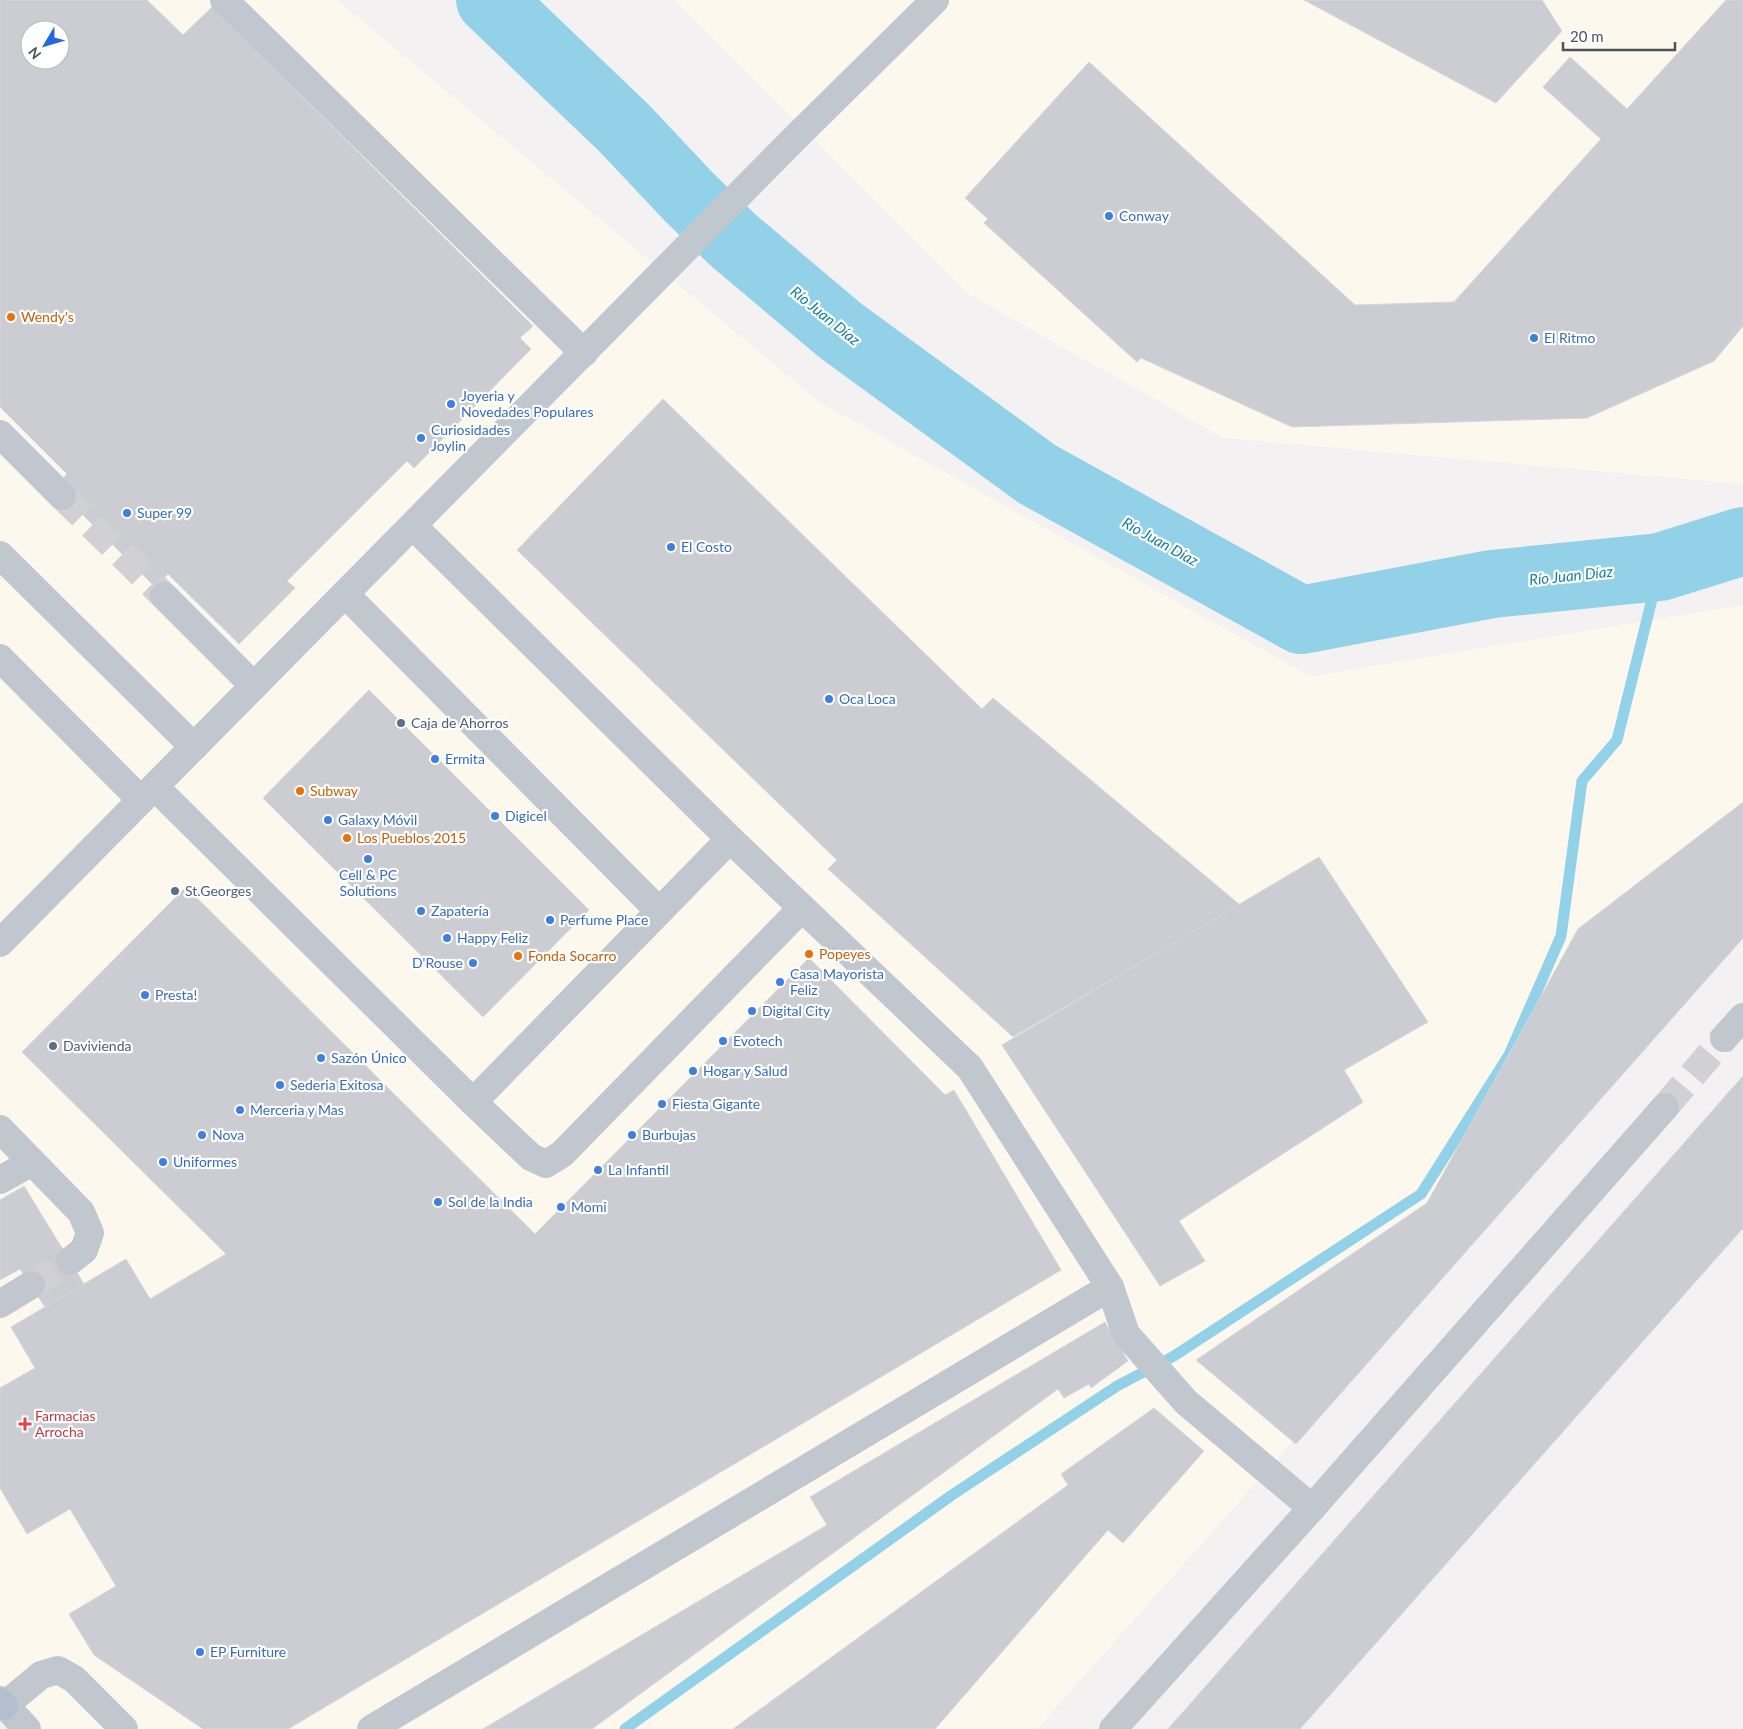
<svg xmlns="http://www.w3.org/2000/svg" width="1743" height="1729" font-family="Lato,sans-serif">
	<rect width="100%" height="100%" fill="#f3f1f1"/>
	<!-- commercial -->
	<g fill="#fcf8ed" fill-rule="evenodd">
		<path d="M0,0h337l481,401 492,275 433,-71v330l-706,794h-1014l-23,-24zM30,30h30v30h-30z"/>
		<path d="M675,0h1068v484l-520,-46 -253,-143z"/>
	</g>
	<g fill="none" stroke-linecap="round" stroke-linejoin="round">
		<!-- stream -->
		<path stroke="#93d1e8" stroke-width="11" d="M625,1729l327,-234 165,-109 57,-30 247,-162 88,-139 52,-119 21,-155 35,-41 43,-173"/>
		<!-- river -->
		<path stroke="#93d1e8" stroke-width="68" d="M490,0l134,128 65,69 44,43 108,91 196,143 264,146 191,-36 168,-17 83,-26"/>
	</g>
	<!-- building -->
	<g fill="#cbcdd3" stroke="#d5d7dc" fill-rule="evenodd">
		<path d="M0,0h147l36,35 29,-28 321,319 -13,12 11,11 -117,119 -7,-7 -120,120 8,7 -56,56 -71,-70 -13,13 -100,-100 12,-13 -67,-67zM30,30h30v30h-30z"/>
		<path d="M1304,0h238l20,31 -66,72z"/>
		<path d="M1726,0h17v326l-29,35 -127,57 -295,9 -151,-69 -4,4 -153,-139 4,-4 -23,-21 124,-136 266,243 99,-3 147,-163 -58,-52 27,-30 57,52z"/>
		<path d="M663,399l319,310 11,-11 247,207 -227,132 -185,-168 9,-9 -320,-310z"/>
		<path d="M369,690l220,220 -106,107 -220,-219z"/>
		<path d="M1743,802v136l-447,506 -100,-84 231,-157 151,-274z"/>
		<path d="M1319,857l109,165 -84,48 19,32 -184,119 26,40 -45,25 -158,-241z"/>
		<path d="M186,887l349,347 274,-276 136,137 9,-5 107,180 -773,459h-85l-109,-74 -25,-41 47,-28 -46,-77 -43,25 -27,-46v-100l35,-20 -24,-41 115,-68 24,40 76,-45 -204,-202z"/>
		<path d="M1743,1076v152l-443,501h-132z"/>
		<path d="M24,1186l60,98 -39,23 -25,-38 -20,11v-80z"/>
		<path d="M1105,1322l23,39 -37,27 -2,-4 -25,14 -6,-9 -466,340h-109l344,-204 -17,-28z"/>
		<path d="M1154,1408l50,43 -81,92 -15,-13 -173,199h-202l335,-244 -7,-11z"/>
	</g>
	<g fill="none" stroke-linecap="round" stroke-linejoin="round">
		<!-- minor-tunnel -->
		<g stroke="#d1d1d4" stroke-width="28" stroke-dasharray="28 14" stroke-linecap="butt">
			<path d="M62,496l102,100"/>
			<path d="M1665,1107l59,-69"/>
			<path d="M31,1285l39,-24"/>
		</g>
		<!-- minor -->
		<g stroke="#c0c7cf" stroke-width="28">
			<path d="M224,0l360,353"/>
			<path d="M0,434l62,62"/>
			<path d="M413,526l317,313 240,229 140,219 16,47 60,68 126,106"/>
			<path d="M0,555l194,192"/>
			<path d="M345,594l314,317"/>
			<path d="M164,596l90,90"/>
			<path d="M0,658l141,142"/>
			<path d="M155,787l318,315 58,55 15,7 16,-10 240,-246"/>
			<path d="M0,943l793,-803 142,-140"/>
			<path d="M1724,1038l19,-21"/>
			<path d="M473,1102l257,-263"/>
			<path d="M0,1129l81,83 9,21 -6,17 -14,11"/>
			<path d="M0,1180l32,-18"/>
			<path d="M0,1304l31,-19"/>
			<path d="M0,1700l27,29"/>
			<path d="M4,1706l37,-31 17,-5 16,9 50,50"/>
			<path d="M371,1729l739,-442"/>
			<path d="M1113,1729l199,-221 353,-401"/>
		</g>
		<!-- major -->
		<path stroke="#b3bfce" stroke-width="28" d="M0,1702l4,4"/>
	</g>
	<!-- markers -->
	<g fill="#3f7fe0" stroke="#fff" stroke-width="2">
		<circle cx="1109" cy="216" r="5"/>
		<circle cx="1534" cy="338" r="5"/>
		<circle cx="451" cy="404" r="5"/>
		<circle cx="421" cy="438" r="5"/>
		<circle cx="127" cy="513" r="5"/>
		<circle cx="671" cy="547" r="5"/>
		<circle cx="829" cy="699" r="5"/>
		<circle cx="435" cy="759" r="5"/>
		<circle cx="495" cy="816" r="5"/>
		<circle cx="328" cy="820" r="5"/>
		<circle cx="368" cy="859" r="5"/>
		<circle cx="421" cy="911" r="5"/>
		<circle cx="550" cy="920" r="5"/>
		<circle cx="447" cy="938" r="5"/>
		<circle cx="473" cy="963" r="5"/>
		<circle cx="780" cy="982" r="5"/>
		<circle cx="145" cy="995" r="5"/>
		<circle cx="752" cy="1011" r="5"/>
		<circle cx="723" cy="1041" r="5"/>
		<circle cx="321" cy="1058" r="5"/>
		<circle cx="693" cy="1071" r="5"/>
		<circle cx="280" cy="1085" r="5"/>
		<circle cx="662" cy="1104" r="5"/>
		<circle cx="240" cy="1110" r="5"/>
		<circle cx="202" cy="1135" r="5"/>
		<circle cx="632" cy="1135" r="5"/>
		<circle cx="163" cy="1162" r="5"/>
		<circle cx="598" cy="1170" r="5"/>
		<circle cx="438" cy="1202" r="5"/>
		<circle cx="561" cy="1207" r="5"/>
		<circle cx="200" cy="1652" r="5"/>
	</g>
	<g fill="#e8710a" stroke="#fff" stroke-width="2">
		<circle cx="11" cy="317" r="5"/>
		<circle cx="300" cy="791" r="5"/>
		<circle cx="347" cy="838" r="5"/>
		<circle cx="809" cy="954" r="5"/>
		<circle cx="518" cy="956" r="5"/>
	</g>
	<g fill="#5c6f8a" stroke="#fff" stroke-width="2">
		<circle cx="401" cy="723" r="5"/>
		<circle cx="175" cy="891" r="5"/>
		<circle cx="53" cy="1046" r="5"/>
	</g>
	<path fill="#e0444e" stroke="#fff" stroke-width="2" d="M22.5 1416.5h5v5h5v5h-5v5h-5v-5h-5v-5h5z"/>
	<g text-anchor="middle" stroke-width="4.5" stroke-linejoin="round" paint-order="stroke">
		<!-- shop labels -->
		<g font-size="14" fill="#366cbe" stroke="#fff" text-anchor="start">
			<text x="1119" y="221">Conway</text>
			<text x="1544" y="343">El Ritmo</text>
			<text x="461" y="401">Joyeria y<tspan x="461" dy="16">Novedades Populares</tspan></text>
			<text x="431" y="435">Curiosidades<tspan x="431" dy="16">Joylin</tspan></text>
			<text x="137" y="518">Super 99</text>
			<text x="681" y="552">El Costo</text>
			<text x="839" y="704">Oca Loca</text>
			<text x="445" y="764">Ermita</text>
			<text x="505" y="821">Digicel</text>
			<text x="338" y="825">Galaxy Móvil</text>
			<text x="368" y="880" text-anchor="middle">Cell &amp; PC<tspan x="368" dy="16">Solutions</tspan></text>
			<text x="431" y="916">Zapatería</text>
			<text x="560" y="925">Perfume Place</text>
			<text x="457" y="943">Happy Feliz</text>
			<text x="463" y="968" text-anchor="end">D'Rouse</text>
			<text x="790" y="979">Casa Mayorista<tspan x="790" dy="16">Feliz</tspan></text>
			<text x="155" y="1000">Presta!</text>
			<text x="762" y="1016">Digital City</text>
			<text x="733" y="1046">Evotech</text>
			<text x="331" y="1063">Sazón Único</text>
			<text x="703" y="1076">Hogar y Salud</text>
			<text x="290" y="1090">Sederia Exitosa</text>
			<text x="672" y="1109">Fiesta Gigante</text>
			<text x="250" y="1115">Merceria y Mas</text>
			<text x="212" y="1140">Nova</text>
			<text x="642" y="1140">Burbujas</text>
			<text x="173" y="1167">Uniformes</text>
			<text x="608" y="1175">La Infantil</text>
			<text x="448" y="1207">Sol de la India</text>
			<text x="571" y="1212">Momi</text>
			<text x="210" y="1657">EP Furniture</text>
		</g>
		<!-- food labels -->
		<g font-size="14" fill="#c56008" stroke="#fff" text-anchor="start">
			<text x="21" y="322">Wendy's</text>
			<text x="310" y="796">Subway</text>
			<text x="357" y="843">Los Pueblos 2015</text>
			<text x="819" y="959">Popeyes</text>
			<text x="528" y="961">Fonda Socarro</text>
		</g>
		<!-- service labels -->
		<g font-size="14" fill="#4e5e75" stroke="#fff" text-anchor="start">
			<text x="411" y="728">Caja de Ahorros</text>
			<text x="185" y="896">St.Georges</text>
			<text x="63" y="1051">Davivienda</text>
		</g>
		<!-- health labels -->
		<g font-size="14" fill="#be3a42" stroke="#fff" text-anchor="start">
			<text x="35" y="1421">Farmacias<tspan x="35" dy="16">Arrocha</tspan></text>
		</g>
		<!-- water labels -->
		<g font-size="15" font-style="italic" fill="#157ea5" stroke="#fff">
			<text transform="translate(825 316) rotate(39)" y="5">Río Juan Díaz</text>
			<text transform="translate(1160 542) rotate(29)" y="5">Río Juan Díaz</text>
			<text transform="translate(1571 576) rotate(-6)" y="5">Río Juan Díaz</text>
		</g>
	</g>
	<!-- north arrow -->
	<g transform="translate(45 45) rotate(232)"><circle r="24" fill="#ffffff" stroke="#b7babf"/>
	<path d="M0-4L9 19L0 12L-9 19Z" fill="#2469da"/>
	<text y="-8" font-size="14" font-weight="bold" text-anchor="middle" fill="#4a535e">N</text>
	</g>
	<!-- scale -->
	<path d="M1563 42v8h112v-8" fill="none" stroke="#4a535e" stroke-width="2.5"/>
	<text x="1570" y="42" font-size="15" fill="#4a535e" stroke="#ffffff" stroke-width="4" paint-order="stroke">20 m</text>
</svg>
